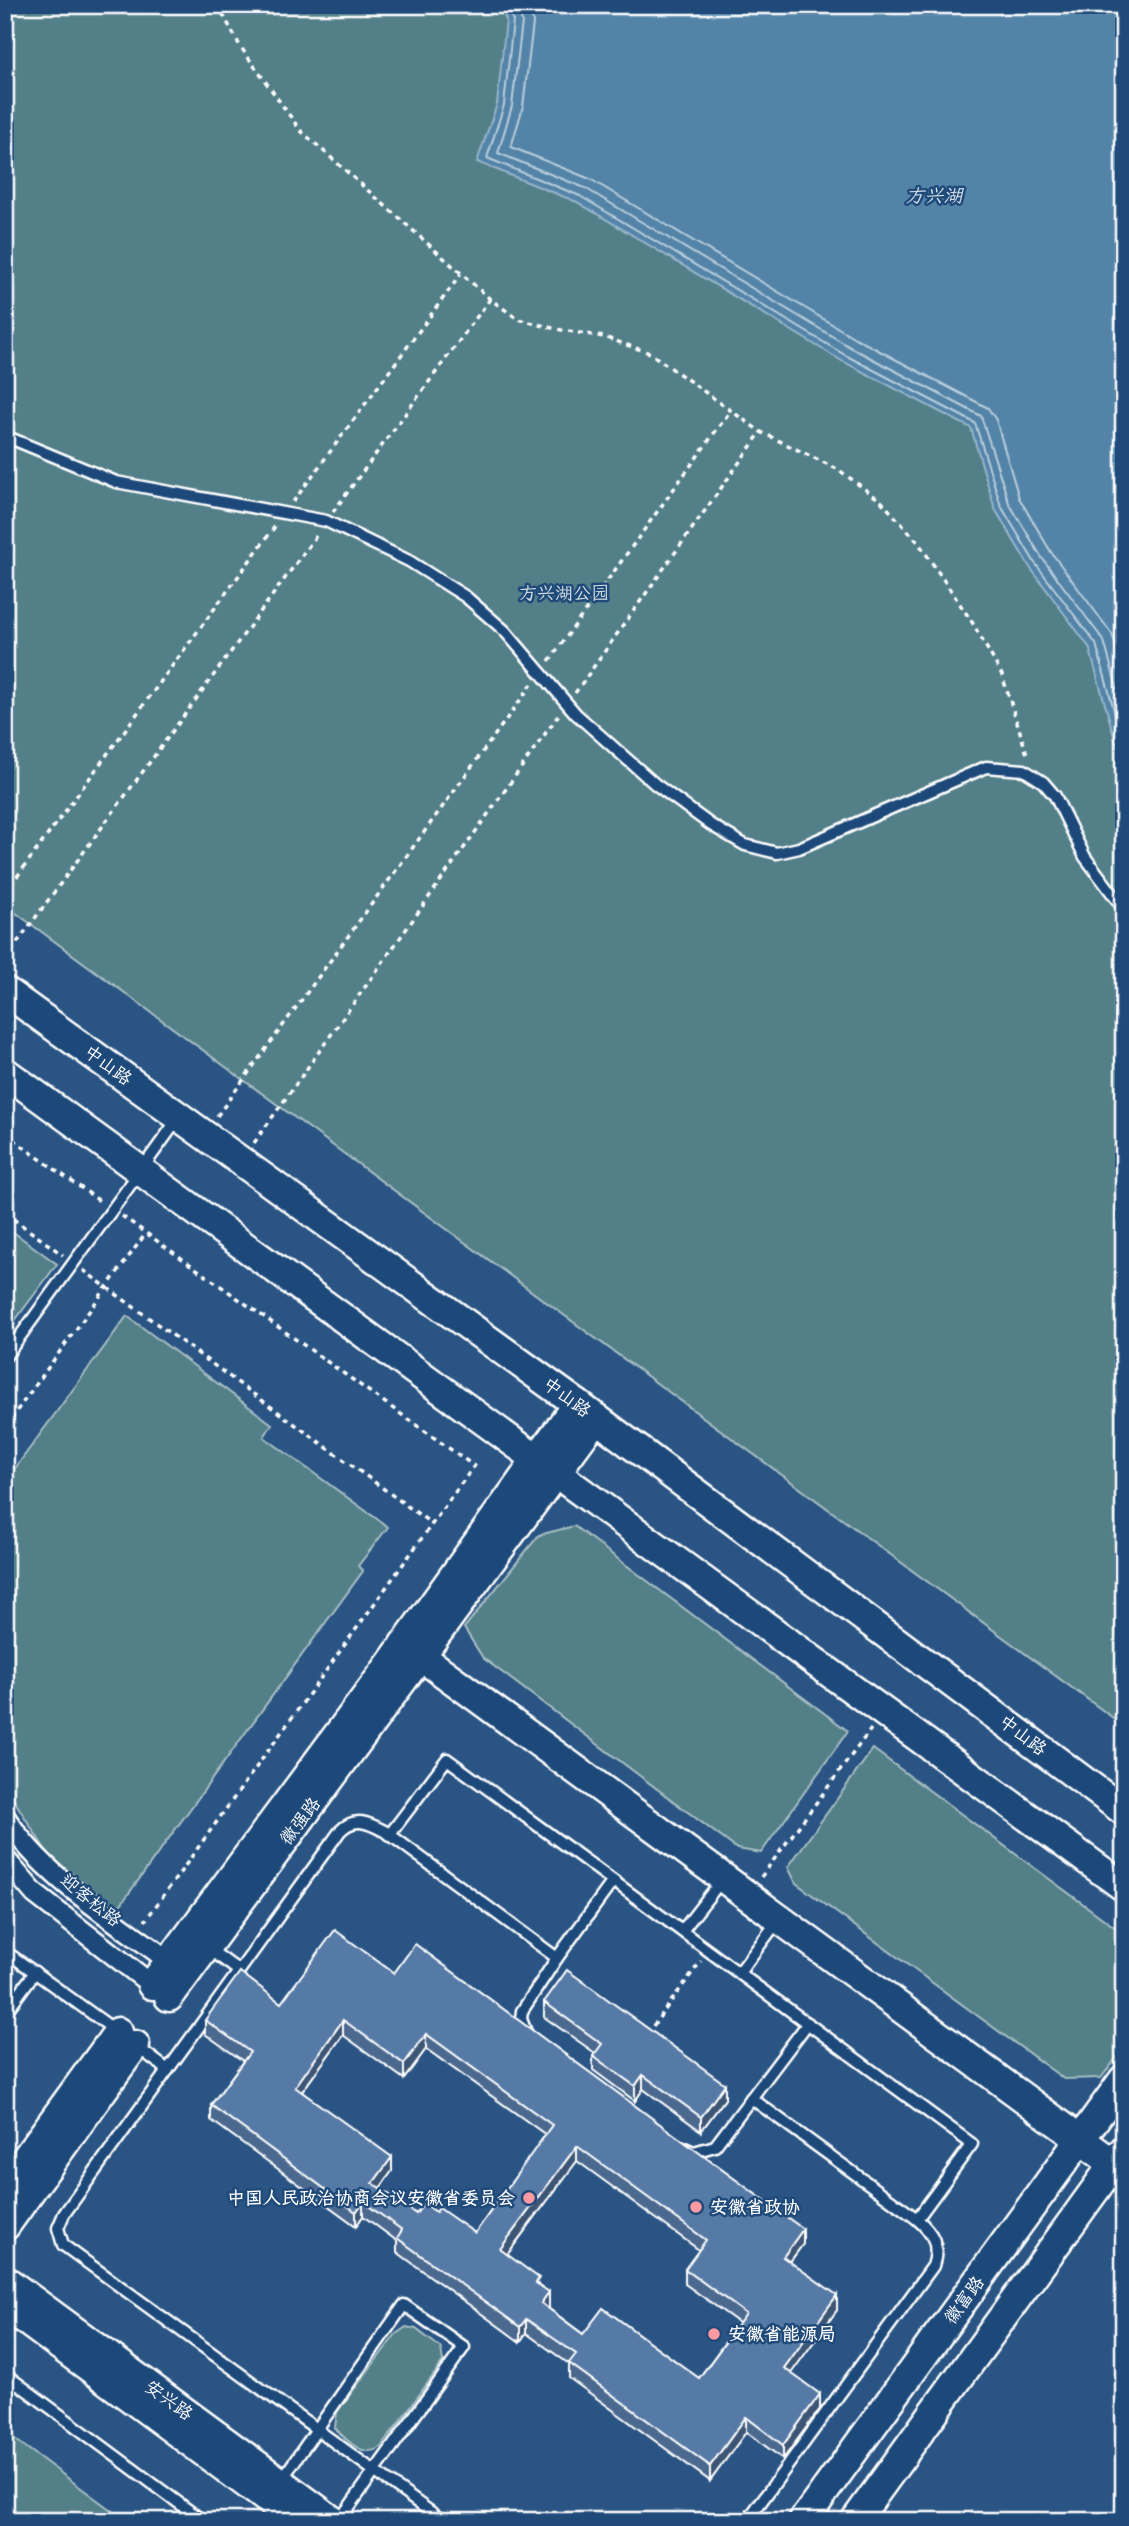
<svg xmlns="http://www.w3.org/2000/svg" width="1129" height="2526" font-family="Pangolin,'LXGW WenKai TC',sans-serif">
	<rect width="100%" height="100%" fill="#2a5483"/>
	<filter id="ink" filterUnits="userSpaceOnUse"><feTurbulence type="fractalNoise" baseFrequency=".0143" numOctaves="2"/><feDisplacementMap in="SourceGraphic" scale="14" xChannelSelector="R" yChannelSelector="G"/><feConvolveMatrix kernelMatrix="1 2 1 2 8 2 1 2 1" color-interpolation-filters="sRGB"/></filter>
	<g filter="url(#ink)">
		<!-- green -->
		<g fill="#527f88" stroke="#a8bfc4" stroke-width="2">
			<path d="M5,5h1119v1721l-1119,-821z"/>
			<path d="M5,1226l52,38 -52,70z"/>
			<path d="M127,1316l145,108 -8,13 124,90 -30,39 5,5 -247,340 -44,-33 -22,-21 -45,-71v-304z"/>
			<path d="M574,1526l274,205 -87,122 -24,-4 -254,-191 -19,-30 75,-93z"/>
			<path d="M873,1749l251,185v114l-23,30 -37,1 -268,-196 -8,-16z"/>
			<path d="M406,2327l10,2 25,19 2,14 -62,85c-17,12 -34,-6 -46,-19l2,-16 59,-78z"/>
			<path d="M5,2432l121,89h-121z"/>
		</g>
		<!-- water -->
		<path fill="#5284a8" stroke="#97b5cb" stroke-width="2" d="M499,5h625v767l-35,-125 -60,-81 -34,-57 -24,-81 -129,-67 -265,-159 -100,-40 20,-58 9,-84z"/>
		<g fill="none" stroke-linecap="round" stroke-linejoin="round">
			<!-- shore -->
			<g stroke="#bacedc" stroke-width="2">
				<path d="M507,5l6,16 -9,84 -17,53 93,38 265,159 130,68 26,83 34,57 61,81 28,103"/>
				<path d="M517,5l5,17 -10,84 -14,47 87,35 265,159 131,69 28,87 33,55 62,83 20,72"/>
				<path d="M528,5l5,18 -10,84 -12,40 79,32 265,159 133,70 8,12 23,78 32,54 61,82 12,39"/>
			</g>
			<!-- lane casing -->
			<g stroke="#fff" stroke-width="15">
				<g id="lane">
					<path d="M5,436l111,46 210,39 83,40 57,36 39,34 71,83 79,70 56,41 34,20 32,8 22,-5 187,-81 38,3 19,12 12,14 30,61 39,52"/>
					<path d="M5,1357l173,-238"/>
					<path d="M389,1834l168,124 56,-77"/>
					<path d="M682,1931l39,-50"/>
					<path d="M209,1949l30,22"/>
					<path d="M5,1951l111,80"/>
					<path d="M739,1973l40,-54"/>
					<path d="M5,2013l30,-41"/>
					<path d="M526,2032l-5,-13 1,-8 35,-53"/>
					<path d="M136,2046l32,24"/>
					<path d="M751,2098l166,121"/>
					<path d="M685,2148l9,4 21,-6 93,-123"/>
					<path d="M5,2374l198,147"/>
					<path d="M282,2479l122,-174 60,42 -125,174"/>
					<path d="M443,2521l-380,-276 -5,-17 6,-14 276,-383c17,-17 32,-6 50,3l57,-75 525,385 -55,75c16,14 23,26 16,47l-186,255"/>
				</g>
			</g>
			<!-- street casing -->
			<g stroke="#fff" stroke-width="24">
				<g id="street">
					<path d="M5,1817c41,64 116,106 174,152"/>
					<path d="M5,1859l30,35 126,98"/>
				</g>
			</g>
			<!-- secondary casing -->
			<g stroke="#fff" stroke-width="33">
				<g id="secondary">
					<path d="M5,991l572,413 547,407"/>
					<path d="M5,1072l1119,815"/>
					<path d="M404,1644l710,520"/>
					<path d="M152,1985l239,-322 186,-259"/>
					<path d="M169,1997l427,-579"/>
					<path d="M5,2187l113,-155"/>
					<path d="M5,2226l130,-181"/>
					<path d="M5,2280l328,241"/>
					<path d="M5,2305l292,216"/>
					<path d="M803,2521l321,-442"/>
					<path d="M855,2521l269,-371"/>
				</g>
			</g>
			<!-- path -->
			<g stroke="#fff" stroke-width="3.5" stroke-dasharray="5 5" stroke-linecap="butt">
				<path d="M218,5l22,41 60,84 190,169 28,20 38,10 48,8 46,16 111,79 78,38 42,31 37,41 54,80 30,53 26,82"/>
				<path d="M293,502l168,-228"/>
				<path d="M333,512l157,-213"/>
				<path d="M549,661l182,-251"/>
				<path d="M575,693l186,-261"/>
				<path d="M5,893l271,-368"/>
				<path d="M5,959l314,-427"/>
				<path d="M217,1116l315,-432"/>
				<path d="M5,1134l96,68"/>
				<path d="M254,1143l306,-430"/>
				<path d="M5,1213l58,42"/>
				<path d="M122,1216l352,250 -329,455"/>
				<path d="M83,1270l349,254"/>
				<path d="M5,1427l141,-194"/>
				<path d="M761,1877l110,-148"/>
				<path d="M647,2034l54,-73"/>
			</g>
			<!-- lane -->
			<use href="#lane" stroke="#1f4a7a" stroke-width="10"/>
			<!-- street -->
			<use href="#street" stroke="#1f4a7a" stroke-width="19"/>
			<!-- secondary -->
			<use href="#secondary" stroke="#1f4a7a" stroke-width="28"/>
		</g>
		<!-- wall -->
		<g fill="#4b698f" stroke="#fff" stroke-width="2" fill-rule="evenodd">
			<path d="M394,1973l409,271 -13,18 47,48 -46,63 29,36 -37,50 -37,-27 -36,49 -141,-103v-14l-43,-31 -6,9 -123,-90v-11l-34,-25 -7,10 -145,-106v-15l32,-44 -38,-27v-14l76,-17zM343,2035l61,44 22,-30 120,86 -71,98 -39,-21 -20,2 -36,-26 12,-17 -90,-79zM577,2161l122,89 -14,19v15l54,39 -40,55 -116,-44 -35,-26 1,-1 -10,-22 -32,-30z"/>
			<path d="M544,2002l181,97 -24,32 -58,-42 -8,12 -42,-31v-14l2,-3 -51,-36z"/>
		</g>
		<!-- shaded-wall -->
		<g fill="#3d5574" stroke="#fff" stroke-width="2">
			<path d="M343,2020v15l-48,66v-14z"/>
			<path d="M426,2034v15l-22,30v-15z"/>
			<path d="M643,2075v14l-8,12v-15z"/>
			<path d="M725,2084v15l-24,32v-14z"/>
			<path d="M577,2146v15l-77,103v-15z"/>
			<path d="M392,2157v14l-19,27v-15z"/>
			<path d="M363,2202v14l-7,10v-14z"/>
			<path d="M803,2229v15l-20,27v-14z"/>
			<path d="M549,2292v15l-8,10v-14z"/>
			<path d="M837,2295v15l-53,73v-15z"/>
			<path d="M526,2319v14l-6,9v-15z"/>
			<path d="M820,2394v15l-37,50v-14z"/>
			<path d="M746,2417v15l-36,49v-15z"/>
		</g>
		<!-- building -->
		<g fill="#577aa6" stroke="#fff" stroke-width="2" fill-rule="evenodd">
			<path d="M335,1930l59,43 21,-29 388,285 -20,28 54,38 -53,73 36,26 -37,51 -37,-28 -36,49 -141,-103 7,-9 -50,-35 -6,8 -123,-89 5,-8 -39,-28 -7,10 -145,-107 39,-53 -45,-32 35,-48 41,31zM343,2020l61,44 22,-30 126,91 -77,108 -36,-25 -3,4 -12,-9 -8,11 -43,-31 19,-26 -97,-70zM577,2146l129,94 -21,29 61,45 -47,64 -96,-70 -20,26 -42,-31 8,-11 -13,-9 3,-5 -39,-29z"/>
			<path d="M567,1970l158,114 -24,33 -58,-42 -8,11 -42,-30 9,-12 -58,-42z"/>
		</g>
	</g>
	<!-- markers -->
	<g fill="#ff9aa2" stroke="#1f4a7a" stroke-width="2.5">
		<circle cx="529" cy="2198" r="7"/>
		<circle cx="696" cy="2207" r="7"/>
		<circle cx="714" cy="2334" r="7"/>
	</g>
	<g text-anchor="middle" stroke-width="5" stroke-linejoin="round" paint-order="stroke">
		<!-- park labels -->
		<g font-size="18" fill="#d4dfe1" stroke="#1f4a7a">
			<text x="564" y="599">方兴湖公园</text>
		</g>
		<!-- street labels -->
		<g font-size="18" fill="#fff" stroke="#1f4a7a">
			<text transform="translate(108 1065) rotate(36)" y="6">中山路</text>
			<text transform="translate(567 1397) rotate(36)" y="6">中山路</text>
			<text transform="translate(1023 1735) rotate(37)" y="6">中山路</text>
			<text transform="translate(300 1821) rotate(-53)" y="6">徽强路</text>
			<text transform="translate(91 1900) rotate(39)" y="6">迎客松路</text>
			<text transform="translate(964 2300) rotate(-54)" y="6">徽富路</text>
			<text transform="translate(169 2400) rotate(36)" y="6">安兴路</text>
		</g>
		<!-- poi labels -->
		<g font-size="18" font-weight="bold" fill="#fff" stroke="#1f4a7a" text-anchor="start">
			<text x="515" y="2204" text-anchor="end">中国人民政治协商会议安徽省委员会</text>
			<text x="710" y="2213">安徽省政协</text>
			<text x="728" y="2340">安徽省能源局</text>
		</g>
		<!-- water labels -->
		<g font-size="19" font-style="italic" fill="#d4e0e9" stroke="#1f4a7a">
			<text x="934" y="202">方兴湖</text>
		</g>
	</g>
	<!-- margin -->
	<rect width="1129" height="2526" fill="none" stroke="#1f4a7a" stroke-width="28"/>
	<rect x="14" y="14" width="1101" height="2498" fill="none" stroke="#fff" stroke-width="2.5" filter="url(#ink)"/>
</svg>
